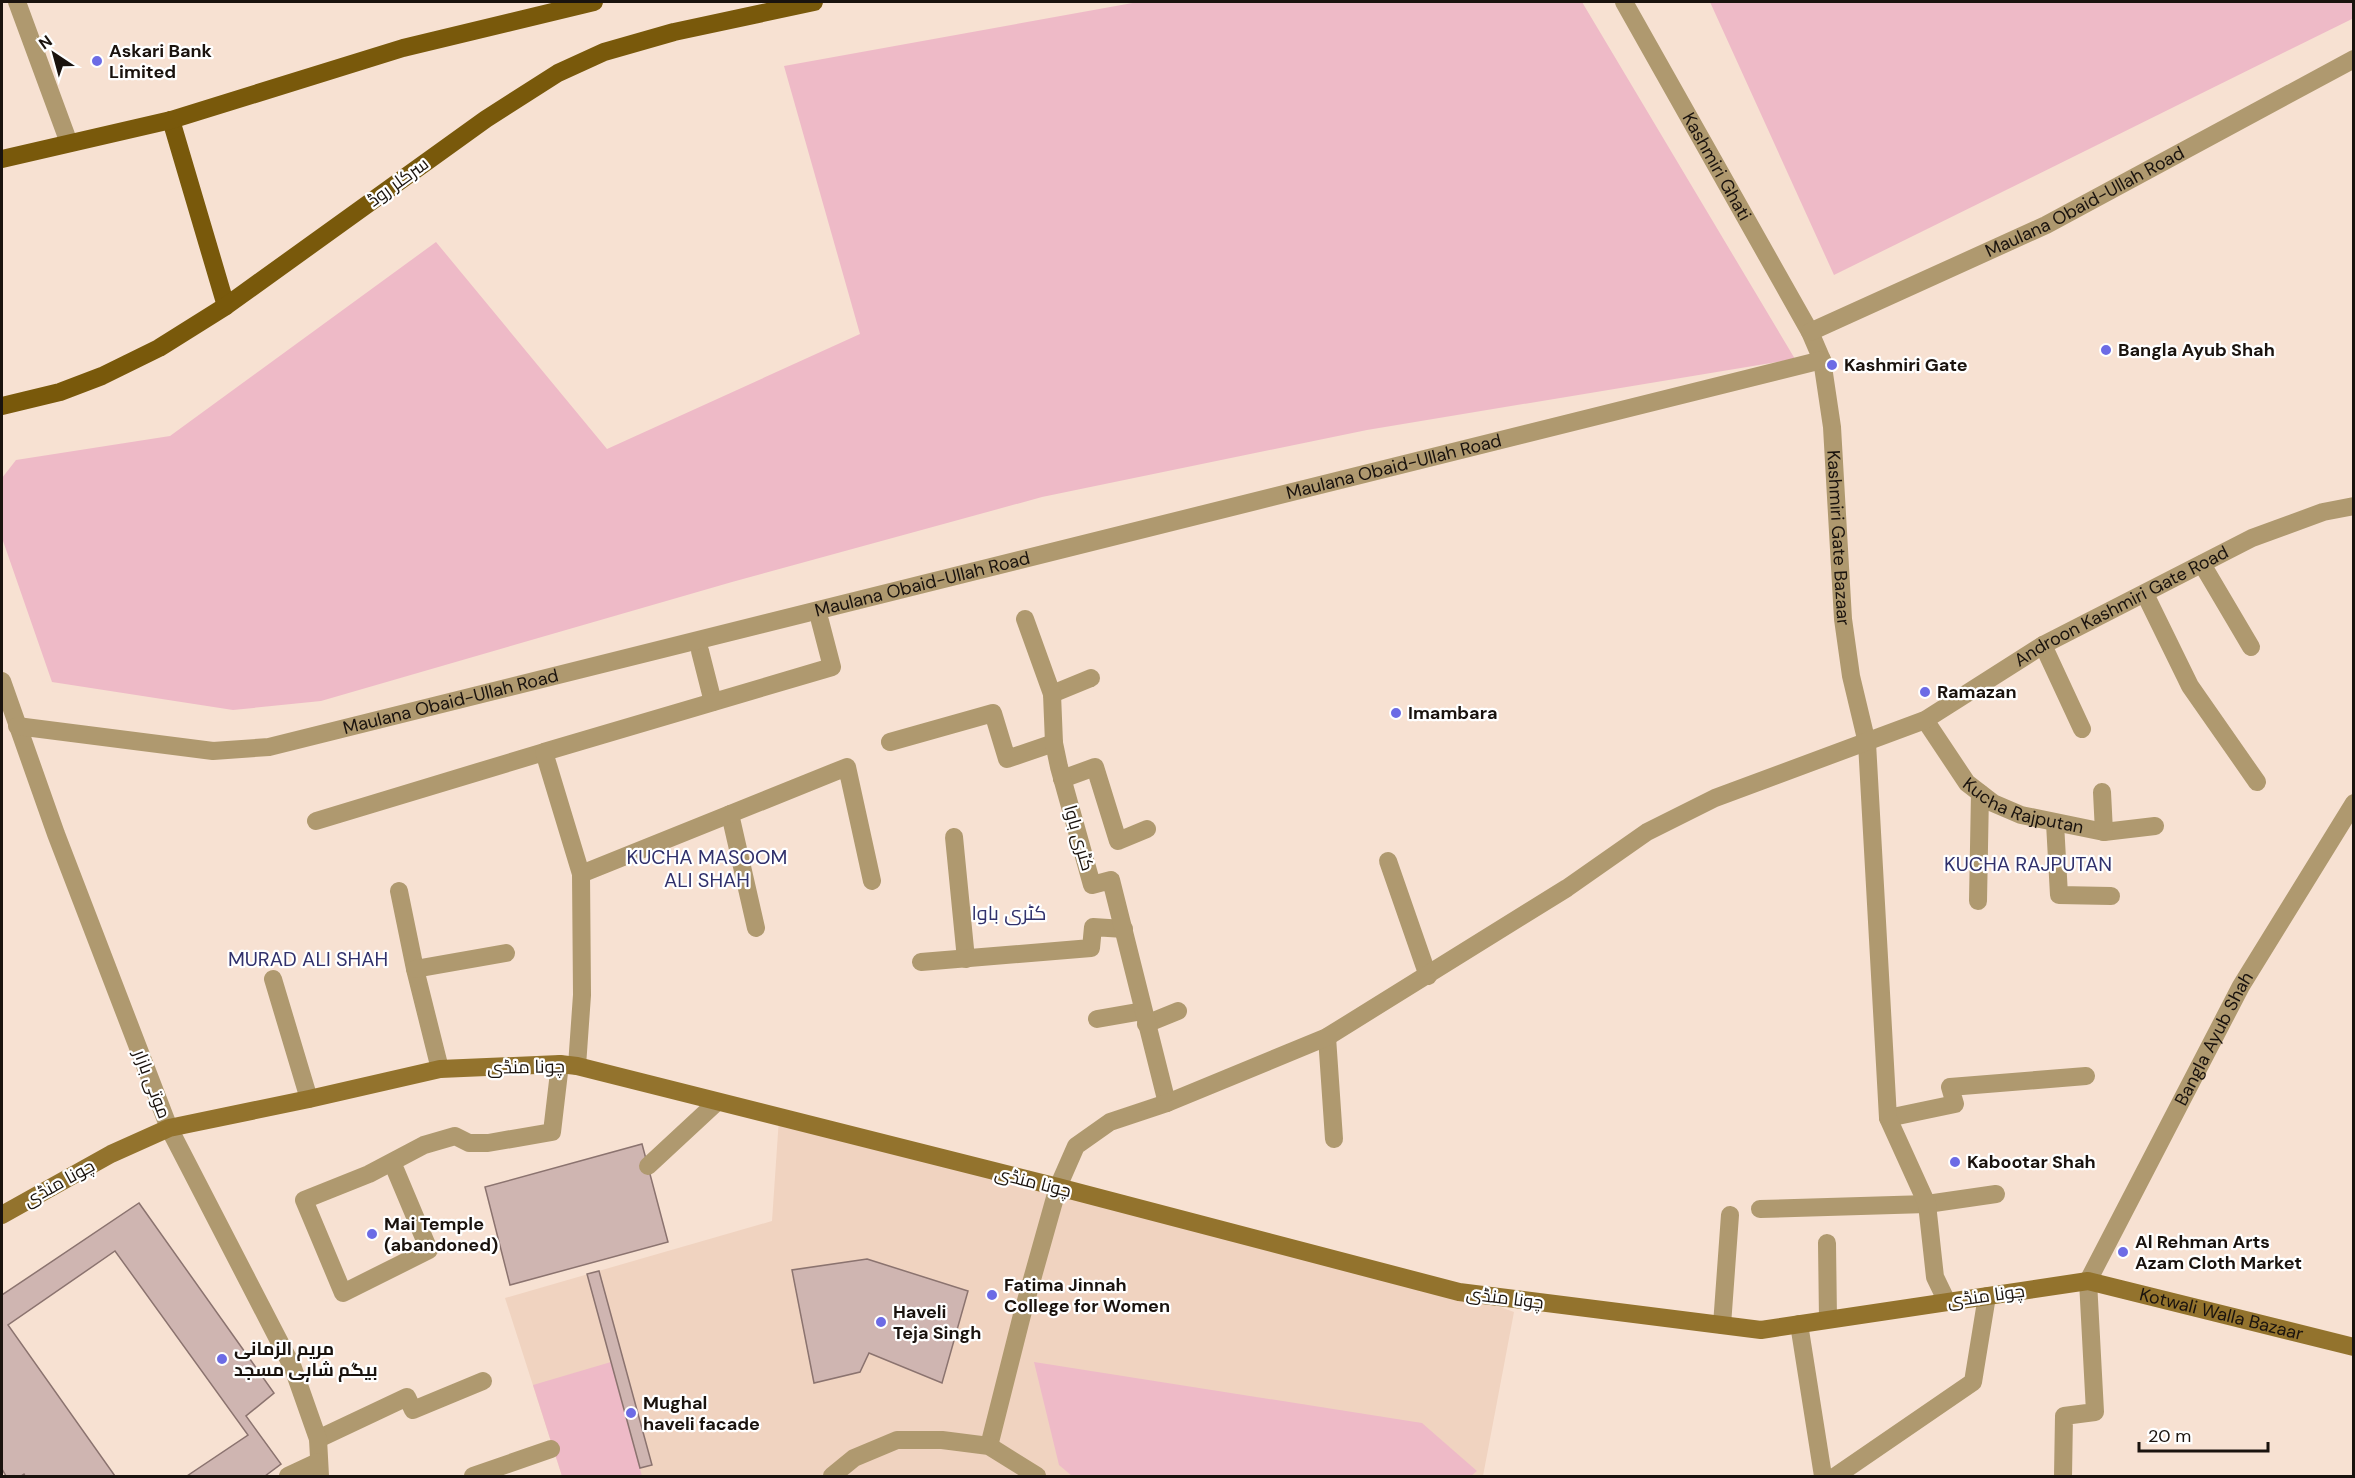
<svg xmlns="http://www.w3.org/2000/svg" width="2355" height="1478" font-family="'DM Sans',Cairo,sans-serif">
	<rect width="100%" height="100%" fill="#f7e1d2"/>
	<!-- built -->
	<path fill="#f0d3c0" d="M779,1118l680,174 55,20 -31,164h-921l-57,-178 267,-77z"/>
	<!-- green -->
	<g fill="#eebac7">
		<path d="M1138,2h444l213,357 -428,71 -325,67 -310,85 -411,119 -88,9 -181,-28 -50,-144v-60l14,-18 154,-24 266,-194 171,207 253,-115 -76,-268z"/>
		<path d="M1710,2h643l1,16 -520,257z"/>
		<path d="M611,1362l31,114h-80l-29,-91z"/>
		<path d="M1034,1362l388,61 55,48 -6,5h-399l-13,-11z"/>
	</g>
	<!-- building -->
	<g fill="#cfb5b1" stroke="#8b736f" stroke-width="1.5">
		<path d="M642,1144l26,98 -158,43 -25,-98z"/>
		<path d="M139,1203l135,190 -28,23 35,48 -16,12h-78l61,-41 -133,-184 -107,74 107,151h-90l-1,-2 -3,2h-15l-4,-7v-174z"/>
		<path d="M867,1259l101,32 -26,92 -73,-30 -9,19 -46,11 -22,-113z"/>
		<path d="M599,1271l53,194 -12,3 -53,-194z"/>
	</g>
	<g fill="none" stroke-linecap="round" stroke-linejoin="round">
		<!-- lane -->
		<g stroke="#af996f" stroke-width="18">
			<path d="M2202,564l49,83"/>
			<path d="M2145,594l45,92 67,96"/>
			<path d="M2043,645l39,84"/>
			<path d="M700,651l13,51"/>
			<path d="M1052,694l39,-16"/>
			<path id="s1" d="M1925,720l42,63 26,20 28,12 83,17 51,-6"/>
			<path d="M890,742l103,-29 14,46 47,-16"/>
			<path d="M1062,779l33,-12 23,74 29,-12"/>
			<path d="M2102,792l2,40"/>
			<path d="M730,814l26,114"/>
			<path d="M316,821l228,-69"/>
			<path d="M2055,823l4,72 52,1"/>
			<path d="M954,837l12,122"/>
			<path d="M1388,861l40,115"/>
			<path d="M581,874l266,-107 25,114"/>
			<path d="M399,891l16,78 25,100"/>
			<path d="M1978,901l2,-108"/>
			<path d="M921,962l170,-14 2,-21 31,2"/>
			<path d="M415,969l91,-16"/>
			<path d="M273,979l36,120"/>
			<path d="M1097,1019l46,-8"/>
			<path d="M1146,1024l32,-13"/>
			<path d="M1327,1037l7,102"/>
			<path d="M1888,1118l67,-14 -5,-17 136,-11"/>
			<path d="M392,1162l37,88 -86,43 -39,-93 65,-26 55,-29 31,-9 14,7h19l64,-11 8,-68"/>
			<path d="M648,1166l69,-64"/>
			<path d="M1760,1209l167,-5 69,-10"/>
			<path d="M1827,1243l1,76"/>
			<path d="M1799,1324l24,152"/>
			<path d="M1722,1325l8,-110"/>
			<path d="M318,1439l89,-42 6,13 70,-29"/>
			<path d="M989,1446l33,-131 36,-128"/>
			<path d="M473,1476l78,-27"/>
			<path d="M832,1476l22,-18 43,-18h45l47,6 48,30"/>
			<path d="M2063,1476l1,-60 31,-4 -7,-131"/>
		</g>
		<!-- street -->
		<g stroke="#af996f" stroke-width="18">
			<path d="M17,2l52,141"/>
			<path id="s2" d="M1624,2l186,330 12,28 10,67 11,192 8,57 16,67 21,375 39,86 8,73 12,25"/>
			<path id="s3" d="M1810,332l236,-107 308,-166"/>
			<path d="M1025,619l27,75 2,49 5,24 33,118 19,-5 56,223"/>
			<path d="M2,681l54,153 113,294 124,240 25,71 2,37"/>
			<path id="s4" d="M17,726l196,25 56,-4 1553,-387"/>
			<path d="M577,1066l5,-71 -1,-121 -37,-122 288,-85 -12,-46"/>
			<path id="s5" d="M1058,1187l18,-41 34,-24 57,-19 160,-66 240,-149 80,-56 68,-34 210,-78 118,-75 209,-107 71,-26 31,-6"/>
			<path id="s6" d="M2088,1281l153,-295 113,-183"/>
			<path d="M288,1476l30,-14"/>
			<path d="M1836,1476l137,-94 14,-86"/>
		</g>
		<!-- secondary -->
		<path stroke="#93732d" stroke-width="18" id="s7" d="M2,1215l109,-61 58,-26 140,-29 131,-30 120,-5 17,2 481,121 401,105 302,38 327,-49 266,66"/>
		<!-- primary -->
		<g stroke="#79590b" stroke-width="18">
			<path d="M171,120l55,186"/>
			<path d="M2,159l169,-39 232,-72 191,-46"/>
			<path d="M2,406l58,-14 42,-16 57,-28 67,-42 260,-187 72,-46 46,-21 70,-20 140,-30"/>
		</g>
	</g>
	<!-- markers -->
	<g fill="#6c6be5" stroke="#fff" stroke-width="2">
		<circle cx="97" cy="61" r="6"/>
		<circle cx="2106" cy="350" r="6"/>
		<circle cx="1832" cy="365" r="6"/>
		<circle cx="1925" cy="692" r="6"/>
		<circle cx="1396" cy="713" r="6"/>
		<circle cx="1955" cy="1162" r="6"/>
		<circle cx="372" cy="1234" r="6"/>
		<circle cx="2123" cy="1252" r="6"/>
		<circle cx="992" cy="1295" r="6"/>
		<circle cx="881" cy="1322" r="6"/>
		<circle cx="222" cy="1359" r="6"/>
		<circle cx="631" cy="1413" r="6"/>
	</g>
	<g text-anchor="middle" stroke-width="4.5" stroke-linejoin="round" paint-order="stroke">
		<!-- poi labels -->
		<g font-size="18" font-weight="bold" fill="#1a130e" stroke="#fff" text-anchor="start">
			<text x="109" y="57">Askari Bank<tspan x="109" dy="21">Limited</tspan></text>
			<text x="2118" y="356">Bangla Ayub Shah</text>
			<text x="1844" y="371">Kashmiri Gate</text>
			<text x="1937" y="698">Ramazan</text>
			<text x="1408" y="719">Imambara</text>
			<text x="1967" y="1168">Kabootar Shah</text>
			<text x="384" y="1230">Mai Temple<tspan x="384" dy="21">(abandoned)</tspan></text>
			<text x="2135" y="1248">Al Rehman Arts<tspan x="2135" dy="21">Azam Cloth Market</tspan></text>
			<text x="1004" y="1291">Fatima Jinnah<tspan x="1004" dy="21">College for Women</tspan></text>
			<text x="893" y="1318">Haveli<tspan x="893" dy="21">Teja Singh</tspan></text>
			<text x="234" y="1355">مریم الزمانی<tspan x="234" dy="21">بیگم شاہی مسجد</tspan></text>
			<text x="643" y="1409">Mughal<tspan x="643" dy="21">haveli facade</tspan></text>
		</g>
		<!-- street labels -->
		<g font-size="18" fill="#1a130e" stroke="#fff">
			<text dy="6" stroke="none"><textPath href="#s2" startOffset="189">Kashmiri Ghati</textPath></text>
			<text transform="translate(398 182) rotate(-36)" y="6">سرکلر روڈ</text>
			<text dy="6" stroke="none"><textPath href="#s3" startOffset="304">Maulana Obaid-Ullah Road</textPath></text>
			<text dy="6" stroke="none"><textPath href="#s4" startOffset="1413">Maulana Obaid-Ullah Road</textPath></text>
			<text dy="6" stroke="none"><textPath href="#s2" startOffset="588">Kashmiri Gate Bazaar</textPath></text>
			<text dy="6" stroke="none"><textPath href="#s4" startOffset="927">Maulana Obaid-Ullah Road</textPath></text>
			<text dy="6" stroke="none"><textPath href="#s5" startOffset="1227">Androon Kashmiri Gate Road</textPath></text>
			<text dy="6" stroke="none"><textPath href="#s4" startOffset="441">Maulana Obaid-Ullah Road</textPath></text>
			<text dy="6" stroke="none"><textPath href="#s1" startOffset="138">Kucha Rajputan</textPath></text>
			<text transform="translate(1079 838) rotate(74)" y="6">کٹری باوا</text>
			<text dy="6" stroke="none"><textPath href="#s6" startOffset="273">Bangla Ayub Shah</textPath></text>
			<text transform="translate(526 1067) rotate(-1)" y="6">چونا منڈی</text>
			<text transform="translate(152 1084) rotate(69)" y="6">موتی بازار</text>
			<text transform="translate(1033 1182) rotate(14)" y="6">چونا منڈی</text>
			<text transform="translate(59 1183) rotate(-29)" y="6">چونا منڈی</text>
			<text transform="translate(1986 1296) rotate(-8)" y="6">چونا منڈی</text>
			<text transform="translate(1505 1298) rotate(7)" y="6">چونا منڈی</text>
			<text dy="6" stroke="none"><textPath href="#s7" startOffset="2286">Kotwali Walla Bazaar</textPath></text>
		</g>
		<!-- neighbourhood labels -->
		<g font-size="20" fill="#31316c" stroke="#fff">
			<text x="707" y="864">KUCHA MASOOM<tspan x="707" dy="23">ALI SHAH</tspan></text>
			<text x="2028" y="871">KUCHA RAJPUTAN</text>
			<text x="1009" y="920">کٹری باوا</text>
			<text x="308" y="966">MURAD ALI SHAH</text>
		</g>
	</g>
	<!-- border -->
	<rect width="2355" height="1478" fill="none" stroke="#1a130e" stroke-width="6"/>
	<!-- north arrow -->
	<g transform="translate(54 54) rotate(324)" stroke="#ffffff" stroke-width="4.5" paint-order="stroke">
	<path d="M0-4.5L10 22L0 15L-10 22Z" fill="#1a130e"/>
	<text y="-9" font-size="16" font-weight="bold" text-anchor="middle" fill="#1a130e">N</text>
	</g>
	<!-- scale -->
	<path d="M2139 1442v9h129v-9" fill="none" stroke="#1a130e" stroke-width="3"/>
	<text x="2148" y="1442" font-size="18" fill="#1a130e" stroke="#ffffff" stroke-width="4.5" paint-order="stroke">20 m</text>
</svg>
